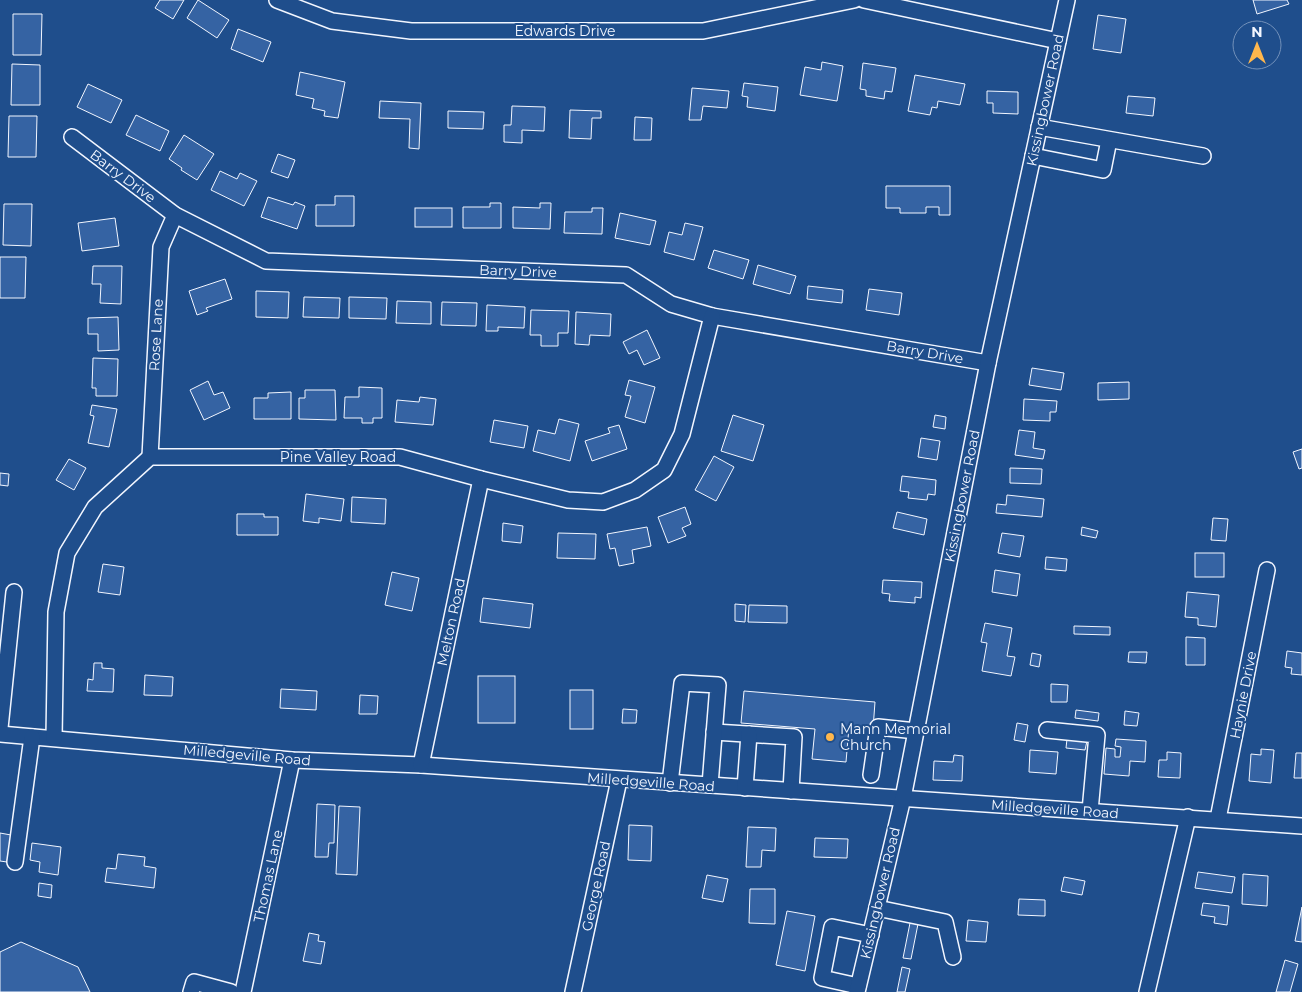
<svg xmlns="http://www.w3.org/2000/svg" width="1302" height="992" font-family="Montserrat,sans-serif">
	<rect width="100%" height="100%" fill="#1f4e8c"/>
	<!-- building -->
	<g fill="#3563a3" stroke="#f2f6ff">
		<path d="M160,0h24l-11,19 -18,-11z"/>
		<path d="M198,0l31,20 -12,18 -30,-20z"/>
		<path d="M1253,0h34l2,4 -32,10z"/>
		<path d="M13,14h29l-1,41h-28z"/>
		<path d="M1098,15l28,4 -5,34 -28,-4z"/>
		<path d="M238,29l33,13 -8,20 -32,-13z"/>
		<path d="M822,62l21,4 -6,35 -37,-6 5,-28 16,3z"/>
		<path d="M863,63l33,5 -4,24 -7,-1 -1,8 -18,-3v-6l-6,-1z"/>
		<path d="M12,64l28,1v40h-29z"/>
		<path d="M300,72l45,10 -7,36 -14,-2 1,-5 -13,-3 2,-9 -18,-4z"/>
		<path d="M915,75l50,9 -5,21 -22,-4 -1,7 -5,-1 -2,8 -22,-4z"/>
		<path d="M744,83l34,4 -3,24 -28,-4 1,-10 -6,-1z"/>
		<path d="M88,84l34,16 -11,23 -34,-16z"/>
		<path d="M692,88l37,3 -2,17 -24,-2 -2,14h-12z"/>
		<path d="M987,91l31,1v22l-25,-1v-10h-6z"/>
		<path d="M1128,96l27,2 -2,18 -27,-3z"/>
		<path d="M380,101l41,2 -2,46 -10,-1 1,-29 -31,-1z"/>
		<path d="M512,106l33,1 -1,24 -22,-1v13l-18,-1v-17h7z"/>
		<path d="M570,110l31,1v7h-9l-1,21 -22,-1z"/>
		<path d="M448,111l36,1 -1,17 -35,-1z"/>
		<path d="M136,115l33,16 -9,20 -34,-16z"/>
		<path d="M9,116h28l-1,41h-28z"/>
		<path d="M635,117l17,1 -1,22h-17z"/>
		<path d="M184,135l30,19 -17,26 -16,-10 1,-2 -13,-9z"/>
		<path d="M278,154l17,6 -7,18 -17,-6z"/>
		<path d="M220,171l17,8 3,-6 17,8 -13,25 -33,-16z"/>
		<path d="M886,186h64v29h-11v-8h-13v6h-26v-5h-14z"/>
		<path d="M335,196h19v30h-38v-21h19z"/>
		<path d="M268,197l25,8 2,-3 10,4 -8,23 -36,-12z"/>
		<path d="M490,203h11v25h-38v-21h27z"/>
		<path d="M540,203h11l-1,26 -37,-1v-21l27,1z"/>
		<path d="M4,204h28l-1,42 -28,-1z"/>
		<rect x="415" y="208" width="37" height="19"/>
		<path d="M592,208h11l-1,26 -38,-1 1,-21h27z"/>
		<path d="M620,213l36,8 -6,24 -35,-7z"/>
		<path d="M115,218l4,28 -37,5 -4,-28z"/>
		<path d="M685,223l18,4 -9,33 -30,-8 5,-20 13,3z"/>
		<path d="M714,250l35,10 -6,19 -35,-11z"/>
		<path d="M0,257h26l-1,41h-25z"/>
		<path d="M758,265l38,11 -6,18 -37,-10z"/>
		<path d="M93,266h29l-1,38 -21,-1 1,-19h-9z"/>
		<path d="M225,279l7,20 -26,9 2,3 -11,4 -8,-24z"/>
		<path d="M808,286l35,4 -1,13 -35,-4z"/>
		<path d="M869,289l33,4 -3,22 -33,-5z"/>
		<path d="M256,291l33,1 -1,26 -32,-1z"/>
		<path d="M304,297l36,1 -1,20 -36,-1z"/>
		<path d="M349,297l38,1 -1,21 -37,-1z"/>
		<path d="M397,301l34,1v22l-35,-1z"/>
		<path d="M442,302l35,1 -1,23 -35,-1z"/>
		<path d="M487,305l38,2 -1,21 -26,-1v4h-12z"/>
		<path d="M531,310l38,1 -1,22h-10v13h-17v-11h-11z"/>
		<path d="M576,312l35,2 -1,22 -20,-1 -1,10 -14,-1z"/>
		<path d="M118,317l1,33 -21,1v-17h-10v-16z"/>
		<path d="M647,330l13,28 -16,7 -7,-15 -8,4 -6,-12z"/>
		<path d="M93,358l25,1 -1,37h-21v-8h-4z"/>
		<path d="M1032,368l32,5 -3,17 -32,-5z"/>
		<path d="M629,380l26,7 -10,36 -20,-6 6,-21 -6,-1z"/>
		<path d="M208,381l6,14 9,-3 7,16 -26,12 -14,-30z"/>
		<path d="M1129,382v17l-31,1v-17z"/>
		<path d="M359,387l23,1v30h-9v5h-11v-5h-18l1,-21h14z"/>
		<path d="M305,390h30l1,30 -37,-1v-21h6z"/>
		<path d="M291,392v27h-37v-21h14v-5z"/>
		<path d="M420,397l16,2 -3,26 -38,-3 2,-22 22,2z"/>
		<path d="M1024,399l33,2 -1,11h-6v9l-27,-1z"/>
		<path d="M92,405l25,4 -8,38 -21,-4 6,-27 -4,-1z"/>
		<path d="M733,415l31,10 -11,36 -32,-10z"/>
		<path d="M935,415l11,2 -1,12 -12,-2z"/>
		<path d="M559,419l20,5 -9,37 -37,-10 5,-21 17,4z"/>
		<path d="M494,420l34,6 -4,22 -34,-6z"/>
		<path d="M619,425l8,24 -35,12 -7,-20 25,-8 -2,-5z"/>
		<path d="M1019,430l16,2 -2,16 12,2 -2,9 -28,-4z"/>
		<path d="M921,438l19,3 -3,19 -19,-3z"/>
		<path d="M1302,449v19l-3,1 -6,-17z"/>
		<path d="M714,456l20,11 -18,34 -21,-11z"/>
		<path d="M69,459l17,9 -12,22 -18,-10z"/>
		<path d="M1010,468l32,1 -1,15 -31,-1z"/>
		<path d="M0,473l9,1 -1,12 -8,-1z"/>
		<path d="M902,476l34,4 -1,15 -7,-1 -1,6 -19,-2 1,-6 -9,-1z"/>
		<path d="M306,494l38,5 -3,22 -22,-3v5l-16,-2z"/>
		<path d="M1007,495l37,4 -2,18 -46,-4 1,-9 9,1z"/>
		<path d="M352,497l34,2 -1,25 -34,-2z"/>
		<path d="M685,507l6,17 -9,4 4,8 -18,7 -10,-26z"/>
		<path d="M897,512l30,7 -3,16 -31,-7z"/>
		<path d="M237,514h27v3h14v18h-41z"/>
		<path d="M1213,518l15,1 -2,22 -15,-1z"/>
		<path d="M503,523l20,3 -2,17 -19,-2z"/>
		<path d="M647,527l4,19 -19,4 2,13 -15,3 -4,-18 -5,1 -3,-15z"/>
		<path d="M1082,527l16,4 -2,7 -15,-3z"/>
		<path d="M558,533l38,1 -1,25 -38,-1z"/>
		<path d="M1002,533l22,3 -4,21 -22,-4z"/>
		<rect x="1195" y="553" width="29" height="24"/>
		<path d="M1046,557l21,2 -1,12 -21,-2z"/>
		<path d="M103,564l21,3 -4,28 -22,-3z"/>
		<path d="M995,570l25,4 -3,22 -25,-4z"/>
		<path d="M392,572l27,6 -7,33 -27,-6z"/>
		<path d="M883,580l39,2 -1,16 -6,-1v6l-26,-2 1,-7 -8,-1z"/>
		<path d="M1187,592l32,3 -3,32 -18,-2v-7l-13,-1z"/>
		<path d="M483,598l50,6 -3,24 -50,-6z"/>
		<path d="M735,604l11,1 -1,17 -10,-1z"/>
		<path d="M749,605l38,1v17l-39,-1z"/>
		<path d="M985,623l27,5 -5,28 8,1 -4,19 -29,-5 5,-28 -6,-1z"/>
		<path d="M1074,626l36,1v8l-36,-1z"/>
		<path d="M1186,637l19,1v27h-19z"/>
		<path d="M1287,651l15,2v22l-11,-1 1,-6 -7,-1z"/>
		<path d="M1129,652h18l-1,11 -18,-1z"/>
		<path d="M1032,653l9,2 -2,12 -9,-2z"/>
		<path d="M94,663h8v5l12,1 -1,23 -26,-1 1,-12 5,1z"/>
		<path d="M145,675l28,2 -1,19 -28,-1z"/>
		<rect x="478" y="676" width="37" height="47"/>
		<path d="M1051,684l17,1 -1,17h-16z"/>
		<path d="M281,689l36,2 -1,19 -36,-2z"/>
		<rect x="570" y="690" width="23" height="39"/>
		<path d="M744,691l131,11 -2,27 -24,-2 -3,35 -34,-3 3,-30 -74,-6z"/>
		<path d="M360,695l18,1 -1,18h-18z"/>
		<path d="M623,709l14,1 -1,13h-14z"/>
		<path d="M1076,710l23,3 -1,8 -23,-3z"/>
		<path d="M1125,711l14,2 -2,13 -13,-1z"/>
		<path d="M1017,723l11,2 -3,17 -11,-2z"/>
		<path d="M1067,739l20,2 -2,9 -19,-2z"/>
		<path d="M1116,739l30,2 -1,21 -15,-1 -1,15 -25,-2 2,-26 9,1v8h5l1,-10 -6,-1z"/>
		<path d="M1261,749l13,1 -3,33 -22,-2 2,-27 10,1z"/>
		<path d="M1030,750l28,2 -2,22 -27,-2z"/>
		<path d="M1167,752l14,1 -1,25 -22,-1 1,-17h8z"/>
		<path d="M1296,753h6v25h-8z"/>
		<path d="M954,755l9,1 -1,25 -29,-1 1,-19 19,1z"/>
		<path d="M317,804l18,1 -1,38h-5l-1,14h-13z"/>
		<path d="M339,806l21,1 -3,68 -21,-1z"/>
		<path d="M629,825l23,1 -1,35 -23,-1z"/>
		<path d="M748,827l28,1 -1,23 -13,-1 -1,17h-15z"/>
		<path d="M0,833l11,2 -4,27 -7,-1z"/>
		<path d="M815,838l33,1 -1,19 -33,-1z"/>
		<path d="M32,843l29,4 -3,28 -19,-3 1,-10 -10,-2z"/>
		<path d="M118,854l27,3 -1,9 12,2 -2,20 -49,-6 2,-14 9,1z"/>
		<path d="M1198,872l37,5 -3,16 -37,-5z"/>
		<path d="M1243,874l25,2 -1,30 -25,-2z"/>
		<path d="M707,875l21,4 -5,23 -21,-4z"/>
		<path d="M1064,877l21,4 -3,14 -21,-4z"/>
		<path d="M39,883l13,2 -1,13 -13,-2z"/>
		<path d="M750,889h25v35l-26,-1z"/>
		<path d="M1019,899l26,1v16l-27,-1z"/>
		<path d="M1203,903l26,3 -2,19 -13,-2 1,-6 -14,-2z"/>
		<path d="M1302,907v35l-7,-1z"/>
		<path d="M787,911l28,5 -10,55 -29,-6z"/>
		<path d="M968,920l20,2 -2,20 -20,-1z"/>
		<path d="M910,923l8,1 -7,35 -8,-1z"/>
		<path d="M309,933l10,2 -1,6 7,1 -4,22 -18,-3z"/>
		<path d="M21,942l57,25 12,25h-90v-40z"/>
		<path d="M1285,960l13,4 -8,28h-14z"/>
		<path d="M902,967l8,2 -5,23h-8z"/>
	</g>
	<g fill="none" stroke-linecap="round" stroke-linejoin="round">
		<!-- minor casing -->
		<g stroke="#f2f6ff" stroke-width="18">
			<g id="minor">
				<path d="M277,0l55,21 79,10h292l151,-31"/>
				<path d="M864,0l194,41"/>
				<path d="M1039,127l164,29"/>
				<path d="M72,137l103,78 91,46 360,14 45,29 41,12 276,47"/>
				<path d="M1033,156l70,14 6,-30"/>
				<path d="M150,457l11,-210 14,-32"/>
				<path d="M0,728l14,-136"/>
				<path d="M1047,730l50,5 -7,76"/>
				<path d="M714,732l80,5 -3,54"/>
				<path d="M0,734l292,26 129,5 881,61"/>
				<path d="M54,738l2,-126 11,-59 28,-46 55,-50h250l81,22 87,21 35,2 32,-12 29,-20 18,-36 30,-118"/>
				<path d="M421,765l60,-286"/>
				<path d="M871,775l7,-48 38,4"/>
				<path d="M670,783l12,-100 36,2 -8,100"/>
				<path d="M745,788l4,-54"/>
				<path d="M1218,819l49,-249"/>
				<path d="M15,862l17,-125"/>
				<path d="M877,908l68,14 8,35"/>
				<path d="M858,986l-36,-8 10,-51 39,8"/>
				<path d="M191,992l3,-10 37,10"/>
				<path d="M243,992l49,-232"/>
				<path d="M573,992l46,-212"/>
				<path d="M857,992l46,-194 85,-435 79,-363"/>
				<path d="M1147,992l41,-175"/>
			</g>
		</g>
		<!-- minor -->
		<use href="#minor" stroke="#1f4e8c" stroke-width="15"/>
	</g>
	<!-- markers -->
	<circle fill="#ffb74d" stroke="#1f4e8c" stroke-width="2" cx="830" cy="737" r="5"/>
	<g text-anchor="middle" stroke-width="4" stroke-linejoin="round" paint-order="stroke">
		<!-- street labels -->
		<g font-size="14" fill="#f2f6ff" stroke="#1f4e8c">
			<text x="565" y="36">Edwards Drive</text>
			<text transform="translate(1045 100) rotate(-78)" y="5">Kissingbower Road</text>
			<text transform="translate(123 176) rotate(37)" y="5">Barry Drive</text>
			<text transform="translate(518 271) rotate(2)" y="5">Barry Drive</text>
			<text transform="translate(156 335) rotate(-87)" y="5">Rose Lane</text>
			<text transform="translate(925 352) rotate(10)" y="5">Barry Drive</text>
			<text x="338" y="462">Pine Valley Road</text>
			<text transform="translate(962 496) rotate(-79)" y="5">Kissingbower Road</text>
			<text transform="translate(451 622) rotate(-78)" y="5">Melton Road</text>
			<text transform="translate(1243 695) rotate(-79)" y="5">Haynie Drive</text>
			<text transform="translate(247 755) rotate(5)" y="5">Milledgeville Road</text>
			<text transform="translate(651 782) rotate(4)" y="5">Milledgeville Road</text>
			<text transform="translate(1055 809) rotate(4)" y="5">Milledgeville Road</text>
			<text transform="translate(268 876) rotate(-78)" y="5">Thomas Lane</text>
			<text transform="translate(596 886) rotate(-78)" y="5">George Road</text>
			<text transform="translate(880 893) rotate(-77)" y="5">Kissingbower Road</text>
		</g>
		<!-- poi labels -->
		<g font-size="14" fill="#f2f6ff" stroke="#1f4e8c" text-anchor="start">
			<text x="840" y="734">Mann Memorial<tspan x="840" dy="16">Church</tspan></text>
		</g>
	</g>
	<!-- north arrow -->
	<g transform="translate(1257 45)"><circle r="24" fill="#1f4e8c" stroke="#7391ba"/>
	<path d="M0-4L9 19L0 12L-9 19Z" fill="#ffb74d"/>
	<text y="-8" font-size="14" font-weight="bold" text-anchor="middle" fill="#f2f6ff">N</text>
	</g>
</svg>
